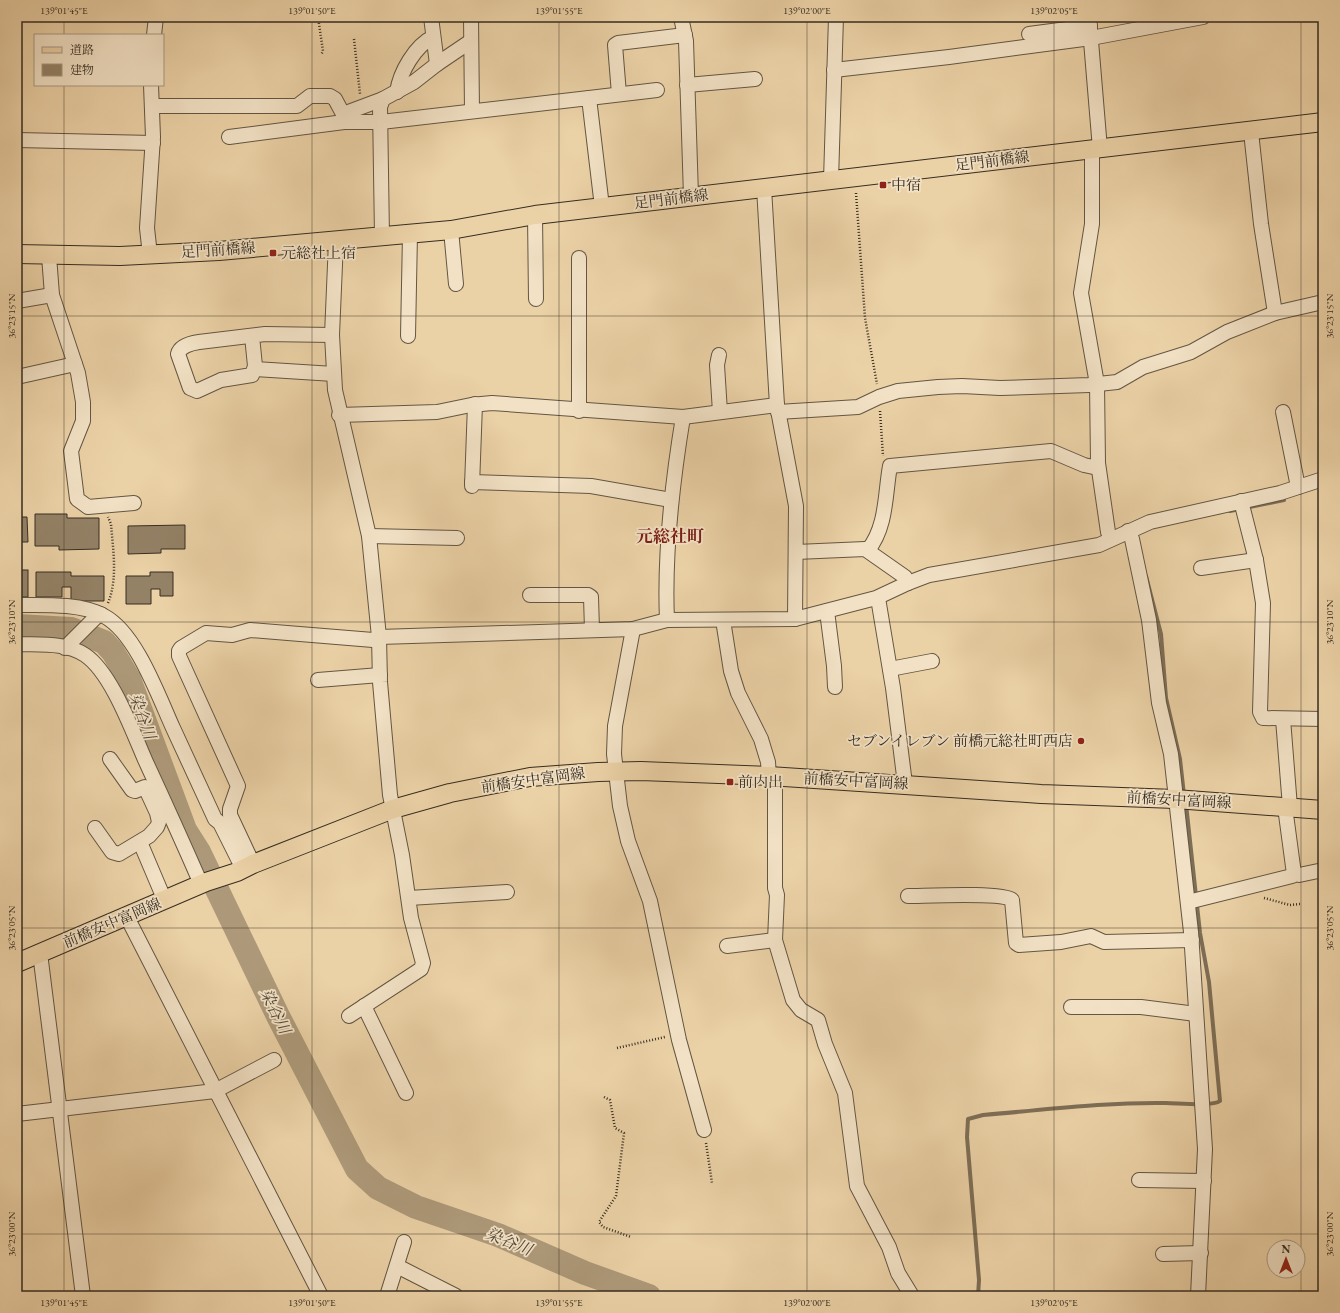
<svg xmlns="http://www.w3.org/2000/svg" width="1340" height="1313" font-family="'EB Garamond','Noto Serif JP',serif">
	<rect width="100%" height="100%" fill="#ebd1a6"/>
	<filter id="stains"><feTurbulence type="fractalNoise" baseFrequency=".005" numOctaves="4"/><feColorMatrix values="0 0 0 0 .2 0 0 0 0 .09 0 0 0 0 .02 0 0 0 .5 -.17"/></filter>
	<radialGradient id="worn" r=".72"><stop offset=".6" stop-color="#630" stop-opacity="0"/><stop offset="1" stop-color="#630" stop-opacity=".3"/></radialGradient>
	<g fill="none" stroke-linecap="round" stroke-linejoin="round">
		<!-- stream -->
		<g stroke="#7d6e56" stroke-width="4">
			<path d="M1230,511l54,-11"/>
			<path d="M1146,576l15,58 5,64 14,61 4,36"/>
			<path d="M978,1296l1,-16 -12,-143 1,-18 15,-4c61,-5 122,-13 183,-12 12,0 46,4 54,-2l-11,-119 -9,-49 -14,-129"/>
		</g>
		<!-- river -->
		<path stroke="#ad9979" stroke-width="24" d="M17,626l54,3 33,13 9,10 16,27 56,151 14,22 79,164 79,153 21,19 38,19 82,28 87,38 64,23"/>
	</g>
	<!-- building -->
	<g fill="#948267" stroke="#362d22">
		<path d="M35,514h32v4h32v31l-40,1v-4h-24z"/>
		<path d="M17,517h10l1,25h-11z"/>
		<path d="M185,525v24h-24v4l-33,1v-28z"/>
		<rect x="17" y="570" width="11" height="27"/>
		<path d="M36,572h35v4h33v25h-33v-14h-9v10h-26z"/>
		<path d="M150,572h23v24h-13v-7h-9v15h-25v-28h24z"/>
	</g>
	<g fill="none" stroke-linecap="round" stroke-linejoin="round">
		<!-- minor casing -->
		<g stroke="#635643" stroke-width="16">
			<g id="minor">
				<path d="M471,17l1,94"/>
				<path d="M681,17l5,24 5,155"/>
				<path d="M1089,17l11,132"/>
				<path d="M1029,34l61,-8"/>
				<path d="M154,35l2,-18"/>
				<path d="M437,64l34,-23"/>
				<path d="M834,70l115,-13 142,-19 112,-21"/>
				<path d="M687,85l68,-6"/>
				<path d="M397,92c3,-20 18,-46 36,-55"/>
				<path d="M619,94l-4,-49 3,-2 67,-8"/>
				<path d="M589,98l68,-8"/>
				<path d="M152,106h145l13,-10h20l5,3 8,15 1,8"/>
				<path d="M343,114l40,-15"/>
				<path d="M1251,132l10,92 14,89"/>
				<path d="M229,137l115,-15h37l208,-24 13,109"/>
				<path d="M17,140l136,3"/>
				<path d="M1092,150v74l-11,69 16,91 1,79 10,69 3,7"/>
				<path d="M831,180l5,-163"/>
				<path d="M764,188l13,217 19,101 -1,113"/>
				<path d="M535,215l1,84"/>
				<path d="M451,230l5,54"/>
				<path d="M382,237l-2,-130 3,-8 31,-17 23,-18 -6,-47"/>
				<path d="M336,241l-4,94 3,55 34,146 10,101 1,45 10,113 12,60 9,63 12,45 -2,6 -72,47"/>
				<path d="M150,255l-3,-27 6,-91 -2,-52"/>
				<path d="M49,256l3,39 26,78 5,29v19l-12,30 6,48 11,8 46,-4"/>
				<path d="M579,258v153"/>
				<path d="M17,301l35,-6"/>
				<path d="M252,336l3,30 -3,9 -31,5 -24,11 -7,-3 -12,-34c2,-8 14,-11 21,-12l66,-8 67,1"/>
				<path d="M408,336l2,-102"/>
				<path d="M719,355l-2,10 3,47"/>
				<path d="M255,369l79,5"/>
				<path d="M17,377l58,-13"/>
				<path d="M778,412l80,-5 21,-10 19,-6 40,-4 24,-1 38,2 89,-3 28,-3 26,-15 48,-15 36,-20 48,-19 48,-11"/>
				<path d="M1283,412l15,75"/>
				<path d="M339,415l98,-3 34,-7 21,-2 191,14 94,-12"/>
				<path d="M472,482l119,4 80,14"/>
				<path d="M472,486l3,-82"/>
				<path d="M1241,501l15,59 7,43 -3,109 3,6 60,1"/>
				<path d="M1128,531l4,8 17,81 10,83 12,51 20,178 14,217 -7,147"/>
				<path d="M369,536l88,2"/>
				<path d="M868,550c19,-23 17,-57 22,-84l161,-15 33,14 14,3"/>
				<path d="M796,552l69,-3 40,28 3,6"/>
				<path d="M1201,568l55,-8"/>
				<path d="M530,595h58l3,2 1,33"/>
				<path d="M878,598l15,90 12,96"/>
				<path d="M17,605c26,0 64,-2 87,11 32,17 54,79 69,112 14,31 28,61 42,91l5,4 23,46"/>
				<path d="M827,611l7,55 1,21"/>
				<path d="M667,620c-3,-68 5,-136 16,-203"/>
				<path d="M723,620l8,51 7,22 23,46 7,23 1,14"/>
				<path d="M633,629l-18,97 -1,28 6,52 8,35 22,60 29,139 25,90"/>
				<path d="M17,644c22,1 49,-2 68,11 27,18 48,78 61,107 19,41 37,81 55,122"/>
				<path d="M65,648l30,-30 6,-4"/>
				<path d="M890,669l42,-8"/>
				<path d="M318,680l62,-5"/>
				<path d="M1283,719l7,88"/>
				<path d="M775,777v111l2,7 -2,45 18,60 8,10 17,10 7,24 20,49 12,93 32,61 9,26 14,23"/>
				<path d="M95,828l17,24 7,2 30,-18 8,-9 2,-5 -2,-9 -12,-26 -10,4 -3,-1 -22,-31"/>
				<path d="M140,842l25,59"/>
				<path d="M253,864l-23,-49v-6l8,-23 -59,-130v-5l2,-3 25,-15 26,2 18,-5 123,10 6,-3 254,-8 34,-9 128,-1 81,-21 32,-15 21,-8 170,-30 51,-23 130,-29 43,-14"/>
				<path d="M1294,874l5,1 24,-5"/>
				<path d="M908,896c17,0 94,-4 104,4l4,43 3,2 42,-3 30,-6 13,6 88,-2"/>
				<path d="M409,898l98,-6"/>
				<path d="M1188,902l104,-26 2,-2 -9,-67"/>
				<path d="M127,917l194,379"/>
				<path d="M727,946l48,-6"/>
				<path d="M38,954l3,7 42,335"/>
				<path d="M364,1006l42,87"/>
				<path d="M1071,1007h70l55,7"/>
				<path d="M17,1114l198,-23 59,-31"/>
				<path d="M1139,1180l65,1"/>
				<path d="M1163,1254l38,-1"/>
				<path d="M397,1266l59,30"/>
				<path d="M387,1296l17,-54"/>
			</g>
		</g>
		<!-- major casing -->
		<g stroke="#362d22" stroke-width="20">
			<g id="major">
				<path d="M17,254l103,2 99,-5 232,-21 84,-15 788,-93"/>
				<path d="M17,963l189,-81 31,-10 16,-8 140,-55 57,-16 80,-16 68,-5 43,-1 128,5 272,18 134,5 148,11"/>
			</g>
		</g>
		<!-- path -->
		<g stroke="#362d22" stroke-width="2.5" stroke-dasharray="1 2" stroke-linecap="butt">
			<path d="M318,17l5,34 -2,4"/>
			<path d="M354,39l6,55"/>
			<path d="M856,193l9,125 12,66"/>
			<path d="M880,411l3,45"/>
			<path d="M108,603c10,-24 5,-53 3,-79l-3,-7"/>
			<path d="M1264,898l26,7 10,-1"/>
			<path d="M617,1048l48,-11"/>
			<path d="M604,1097l6,3 5,28 9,5 -8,63 -17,26 4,5 28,10"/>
			<path d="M706,1143l6,40"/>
		</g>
		<!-- minor -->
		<use href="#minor" stroke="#f2e1c5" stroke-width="14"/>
		<!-- major -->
		<use href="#major" stroke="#ebd1a6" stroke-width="18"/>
	</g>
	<!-- ticks -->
	<path fill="none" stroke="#362d22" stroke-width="1" stroke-opacity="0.45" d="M64,17v18M312,17v1279M559,17v1279M807,17v1279M1054,17v1279M1301,17v1279M64,85v1211M17,316h1306M17,622h1306M17,928h1306M17,1234h1306"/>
	<!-- markers -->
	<g fill="#8f2418" stroke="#f2e1c5" stroke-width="1.5">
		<rect x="879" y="181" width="8" height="8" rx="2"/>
		<rect x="269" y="249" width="8" height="8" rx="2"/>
		<circle cx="1081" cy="741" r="4"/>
		<rect x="726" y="778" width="8" height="8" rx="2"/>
	</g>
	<g text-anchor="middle" stroke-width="3.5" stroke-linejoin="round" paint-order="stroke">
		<!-- street labels -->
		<g font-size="15" fill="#362d22" stroke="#f2e1c5">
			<text transform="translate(992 161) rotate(-7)" y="5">足門前橋線</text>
			<text transform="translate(671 199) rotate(-7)" y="5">足門前橋線</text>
			<text transform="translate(218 250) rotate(-4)" y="5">足門前橋線</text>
			<text transform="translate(533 780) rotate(-8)" y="5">前橋安中富岡線</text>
			<text transform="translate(856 781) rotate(3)" y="5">前橋安中富岡線</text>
			<text transform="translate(1179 800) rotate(3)" y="5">前橋安中富岡線</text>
			<text transform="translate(112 923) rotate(-23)" y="5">前橋安中富岡線</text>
		</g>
		<!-- poi labels -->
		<g font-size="15" fill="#362d22" stroke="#f2e1c5" text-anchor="start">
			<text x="891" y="190">中宿</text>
			<text x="281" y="258">元総社上宿</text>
			<text x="1073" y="746" text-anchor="end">セブンイレブン 前橋元総社町西店</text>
			<text x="738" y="787">前内出</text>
		</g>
		<!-- water labels -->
		<g font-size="16" font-style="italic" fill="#544838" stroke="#f2e1c5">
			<text transform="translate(143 716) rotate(70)" y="6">染谷川</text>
			<text transform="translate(276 1011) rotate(64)" y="6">染谷川</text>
			<text transform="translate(509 1241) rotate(22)" y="6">染谷川</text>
		</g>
		<!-- quarter labels -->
		<g font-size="17" font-weight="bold" fill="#7a1f14" stroke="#f2e1c5">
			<text x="670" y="542">元総社町</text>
		</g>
	</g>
	<!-- margin -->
	<rect width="1340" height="1313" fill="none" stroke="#ebd1a6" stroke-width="44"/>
	<!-- legend -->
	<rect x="34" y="34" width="130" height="52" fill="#f2e1c5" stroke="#a79984"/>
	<rect x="42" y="47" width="20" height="6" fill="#ebd1a6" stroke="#a79984"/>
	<text x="70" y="54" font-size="12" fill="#362d22">道路</text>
	<rect x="42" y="64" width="20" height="12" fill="#948267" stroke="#a79984"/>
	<text x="70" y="74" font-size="12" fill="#362d22">建物</text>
	<!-- north arrow -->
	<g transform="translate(1286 1259)"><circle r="19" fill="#f2e1c5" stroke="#a79984"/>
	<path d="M0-3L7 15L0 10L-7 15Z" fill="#8f2418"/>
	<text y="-6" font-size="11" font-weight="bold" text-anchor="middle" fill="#362d22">N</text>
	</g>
	<rect x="22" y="22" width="1296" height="1269" fill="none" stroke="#362d22" stroke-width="1.5"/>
	<g font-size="10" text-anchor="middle" fill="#362d22">
		<text x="64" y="14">139°01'45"E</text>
		<text x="312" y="14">139°01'50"E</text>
		<text x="559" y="14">139°01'55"E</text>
		<text x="807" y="14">139°02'00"E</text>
		<text x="1054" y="14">139°02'05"E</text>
		<text transform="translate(11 316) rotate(-90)" y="4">36°23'15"N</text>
		<text transform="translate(1329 316) rotate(-90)" y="4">36°23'15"N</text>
		<text transform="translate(11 622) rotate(-90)" y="4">36°23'10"N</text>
		<text transform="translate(1329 622) rotate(-90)" y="4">36°23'10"N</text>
		<text transform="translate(11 928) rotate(-90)" y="4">36°23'05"N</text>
		<text transform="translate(1329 928) rotate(-90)" y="4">36°23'05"N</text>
		<text transform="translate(11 1234) rotate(-90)" y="4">36°23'00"N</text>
		<text transform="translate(1329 1234) rotate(-90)" y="4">36°23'00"N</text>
		<text x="64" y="1306">139°01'45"E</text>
		<text x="312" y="1306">139°01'50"E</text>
		<text x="559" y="1306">139°01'55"E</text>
		<text x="807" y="1306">139°02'00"E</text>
		<text x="1054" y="1306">139°02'05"E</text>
	</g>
	<rect width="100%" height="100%" filter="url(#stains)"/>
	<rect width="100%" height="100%" fill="url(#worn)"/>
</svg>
